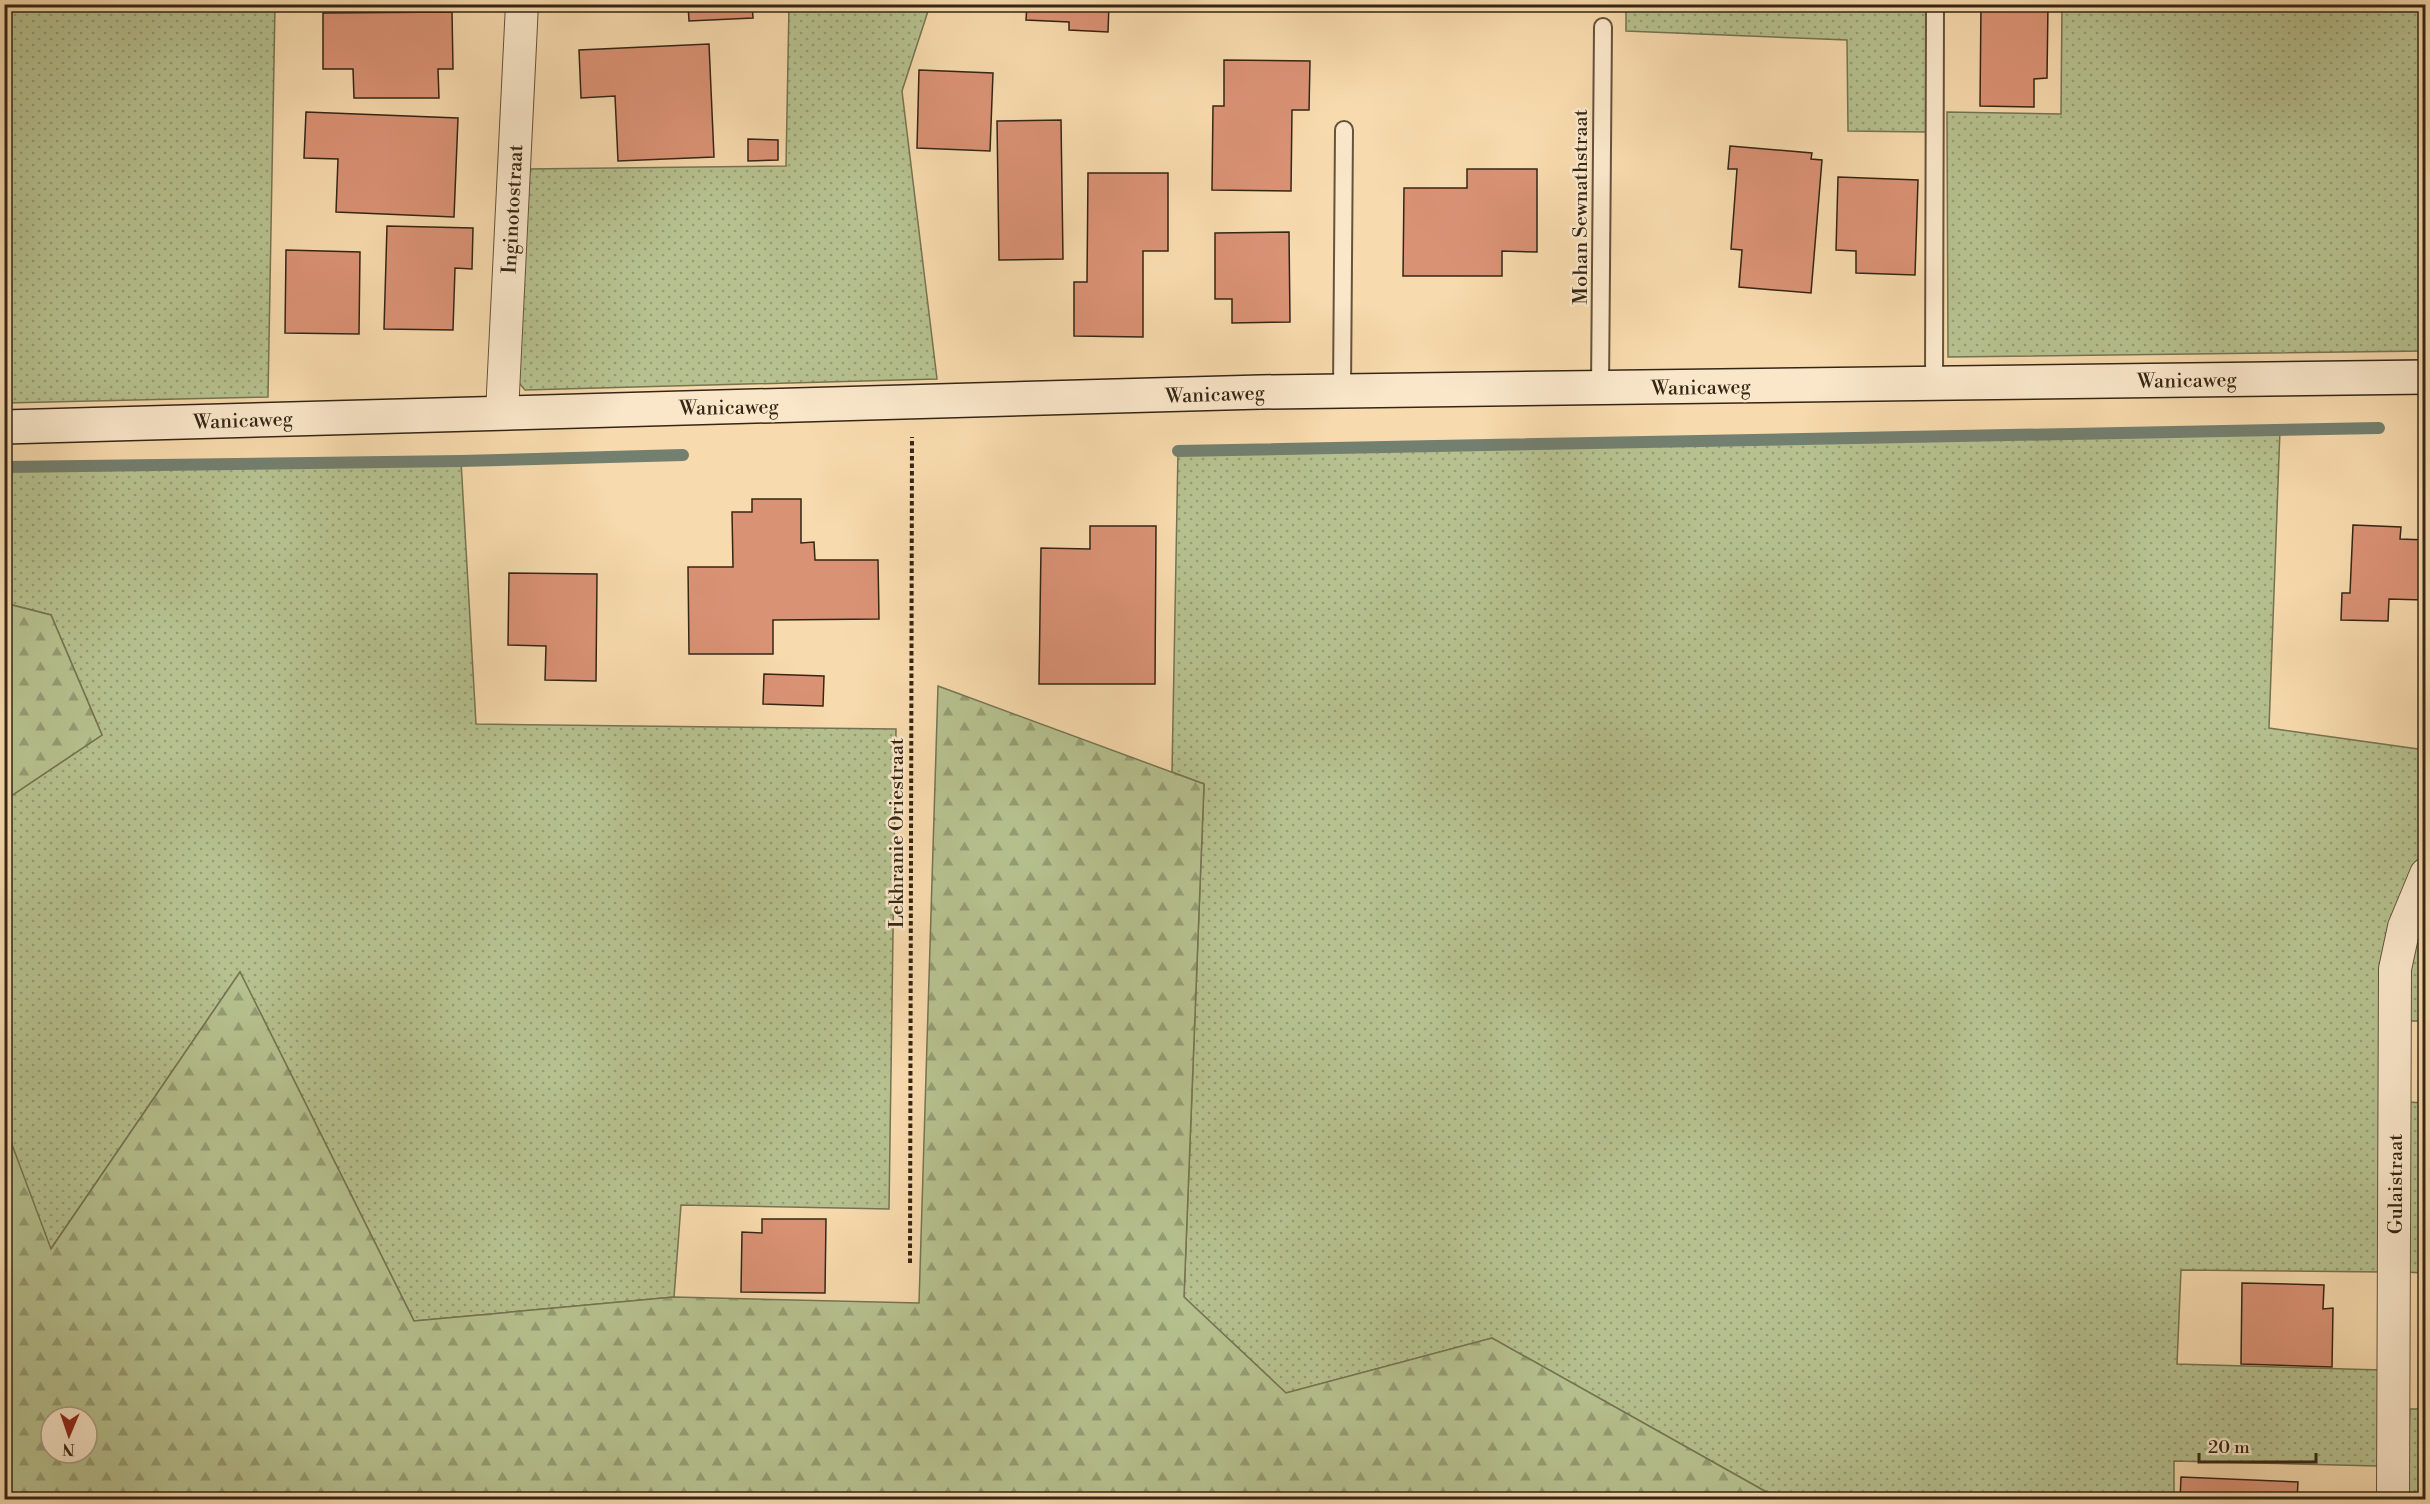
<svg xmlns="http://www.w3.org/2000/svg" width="2430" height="1504" font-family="'Libre Bodoni',serif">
	<defs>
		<pattern id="grass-dots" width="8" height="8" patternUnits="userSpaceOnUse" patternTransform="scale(1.5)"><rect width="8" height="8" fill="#b6c18f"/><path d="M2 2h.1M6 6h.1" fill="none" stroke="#959d74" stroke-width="1.8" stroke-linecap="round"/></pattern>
		<pattern id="forest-firs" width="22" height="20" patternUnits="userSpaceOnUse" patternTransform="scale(1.5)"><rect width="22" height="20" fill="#b6c18f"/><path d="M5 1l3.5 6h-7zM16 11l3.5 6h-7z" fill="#959d74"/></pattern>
	</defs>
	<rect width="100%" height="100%" fill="#f7daad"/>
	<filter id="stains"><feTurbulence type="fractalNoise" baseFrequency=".00333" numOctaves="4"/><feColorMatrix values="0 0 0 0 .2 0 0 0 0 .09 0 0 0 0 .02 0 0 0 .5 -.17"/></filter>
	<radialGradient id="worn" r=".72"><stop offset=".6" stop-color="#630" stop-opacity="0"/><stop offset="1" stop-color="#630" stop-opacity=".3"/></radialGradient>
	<!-- grass -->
	<g fill="url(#grass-dots)" stroke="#767452" stroke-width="1.5">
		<path d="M4,5h271l-7,392 -263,6z"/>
		<path d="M789,5h141l-28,86 35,288 -412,11 -11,-13 13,-208 259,-3z"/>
		<path d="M1626,5h300v127l-78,-1 -1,-91 -221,-9z"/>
		<path d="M2062,5h363v346l-477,6 -1,-245 114,2z"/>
		<path d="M2280,430l-11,298 156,22v94l-31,74 -11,354 -202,-2 -4,94 204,6 -3,96 -204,-5v38h-395l-287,-161 -206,55 -102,-96 20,-513 -32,-12 6,-321z"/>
		<path d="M461,461l15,263 420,5 -7,480 -208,-4 -7,92 -260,24 -174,-349 -190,278 -45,-124v-326l97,-65 -51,-120 -46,-12v-136z"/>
		<path d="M2425,906v115h-19v-72z"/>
		<path d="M2407,1102l18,1v170l-21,-1z"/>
		<path d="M2410,1409h15v90l-19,1z"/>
	</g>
	<!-- forest -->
	<g fill="url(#forest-firs)" stroke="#767452" stroke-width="1.5" fill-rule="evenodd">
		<path d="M4,603l47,12 51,120 -97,65z"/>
		<path d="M938,686l266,98 -20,513 102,96 206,-55 287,161h-1774v-373l46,123 189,-277 174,349 260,-24 245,6zM51,1417h36v36h-36z"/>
	</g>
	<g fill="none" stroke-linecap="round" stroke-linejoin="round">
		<!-- stream -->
		<g stroke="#737f6f" stroke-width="12">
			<path d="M1178,451l1201,-23"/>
			<path d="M4,467l457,-6 222,-6"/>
		</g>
	</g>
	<!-- building -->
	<g fill="#da9275" stroke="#352615" stroke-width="1.5">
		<path d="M688,4h64l1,14 -64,3z"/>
		<path d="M1027,4h82l-1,28 -39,-2v-8l-43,-2z"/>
		<path d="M1981,4h67l-1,74 -13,1v28l-54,-1z"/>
		<path d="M452,12l1,57h-15l1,29h-85l-1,-29h-30v-56z"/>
		<path d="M709,44l5,113 -96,4 -3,-65 -34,2 -2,-48z"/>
		<path d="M1224,60l86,1 -1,49h-17l-1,81 -79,-1 1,-84h11z"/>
		<path d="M919,70l74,3 -3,78 -73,-3z"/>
		<path d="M306,112l152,6 -4,99 -118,-5 2,-53 -34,-1z"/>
		<path d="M1061,120l2,139 -64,1 -2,-139z"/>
		<path d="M748,139l30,1v20l-30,1z"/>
		<path d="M1730,146l82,7 -1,6 11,1 -11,133 -72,-6 3,-37 -11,-1 6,-80h-9z"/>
		<path d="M1467,169h70v83l-35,-1v25h-99l1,-88h63z"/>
		<path d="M1088,173h80v78h-25v86l-69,-1v-54h13z"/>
		<path d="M1838,177l80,3 -3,95 -59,-2v-22l-20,-1z"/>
		<path d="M387,226l86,2 -1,41 -17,-1 -2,62 -69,-1z"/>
		<path d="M1289,232l1,90 -58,1v-24h-17v-66z"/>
		<path d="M286,250l74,2 -1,82 -74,-1z"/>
		<path d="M752,499h49v44l13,-1 1,18h63l1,59 -106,1v34h-84l-1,-87h45l-1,-55h20z"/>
		<path d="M2353,525l48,2 -1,12 26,1 -2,60 -35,-1 -1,22 -47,-1 1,-27h8z"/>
		<path d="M1090,526h66l-1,158h-116l2,-136 49,1z"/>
		<path d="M509,573l88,1 -1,107 -51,-1 1,-34 -38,-1z"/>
		<path d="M764,674l60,2 -1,30 -60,-2z"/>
		<path d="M762,1219h64l-1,74 -84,-1 1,-60 20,1z"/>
		<path d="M2242,1283l82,2 -1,24 10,-1 -1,59 -91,-3z"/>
		<path d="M2181,1477l117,5 -1,18h-117z"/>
	</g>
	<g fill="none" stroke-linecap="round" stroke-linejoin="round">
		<!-- lane casing -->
		<g stroke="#66533b" stroke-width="20">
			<g id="lane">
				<path d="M1934,383l1,-379"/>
				<path d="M1600,388l3,-361"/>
				<path d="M1342,391l2,-261"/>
			</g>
		</g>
		<!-- street casing -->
		<g stroke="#66533b" stroke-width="34">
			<g id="street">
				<path d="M502,413l20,-409"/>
				<path d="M2393,1500l2,-531 9,-42 22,-53"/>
			</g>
		</g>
		<!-- secondary casing -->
		<g stroke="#352615" stroke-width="36">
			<path id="secondary" d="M4,427l1257,-35 1165,-15"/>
		</g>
		<!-- path -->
		<path stroke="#352615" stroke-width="4" stroke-dasharray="4.5 3" stroke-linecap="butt" d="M910,1263l2,-826"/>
		<!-- lane -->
		<use href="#lane" stroke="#fae7ca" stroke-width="16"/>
		<!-- street -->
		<use href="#street" stroke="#fae7ca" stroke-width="32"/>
		<!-- secondary -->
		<use href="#secondary" stroke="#fae7ca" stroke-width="33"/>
	</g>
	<g text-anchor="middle" stroke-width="5" stroke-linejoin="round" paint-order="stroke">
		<!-- street labels -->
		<g font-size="20" fill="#352615" stroke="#fae7ca">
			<text transform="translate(1580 207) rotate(-90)" y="7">Mohan Sewnathstraat</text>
			<text transform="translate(512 209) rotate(-87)" y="7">Inginotostraat</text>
			<text transform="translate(2187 380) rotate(-1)" y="7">Wanicaweg</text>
			<text transform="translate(1701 387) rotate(-1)" y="7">Wanicaweg</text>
			<text transform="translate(1215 394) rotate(-2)" y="7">Wanicaweg</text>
			<text transform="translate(729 407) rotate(-1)" y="7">Wanicaweg</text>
			<text transform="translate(243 420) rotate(-2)" y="7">Wanicaweg</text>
			<text transform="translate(896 833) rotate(-90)" y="7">Lekhranie Oriestraat</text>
			<text transform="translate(2395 1184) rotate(-90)" y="7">Gulaistraat</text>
		</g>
	</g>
	<!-- margin -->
	<rect width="2430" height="1504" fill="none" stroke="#f7daad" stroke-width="24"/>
	<rect x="6" y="6" width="2418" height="1492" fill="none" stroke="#352615" stroke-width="3"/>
	<rect x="12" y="12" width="2406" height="1480" fill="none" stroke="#352615" stroke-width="1.5"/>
	<!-- north arrow -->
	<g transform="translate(69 1435) rotate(182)"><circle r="28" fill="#fae7ca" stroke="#ab9a82" stroke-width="1.5"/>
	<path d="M0-4.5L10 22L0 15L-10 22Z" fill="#8f2418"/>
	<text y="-9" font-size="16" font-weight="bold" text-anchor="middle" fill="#352615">N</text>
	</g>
	<!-- scale -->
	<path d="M2199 1453v9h117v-9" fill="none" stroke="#352615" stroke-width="3"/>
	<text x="2208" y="1453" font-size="18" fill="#352615" stroke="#fae7ca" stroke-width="4.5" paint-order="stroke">20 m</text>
	<rect width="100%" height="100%" filter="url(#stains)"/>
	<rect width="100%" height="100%" fill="url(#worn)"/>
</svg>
